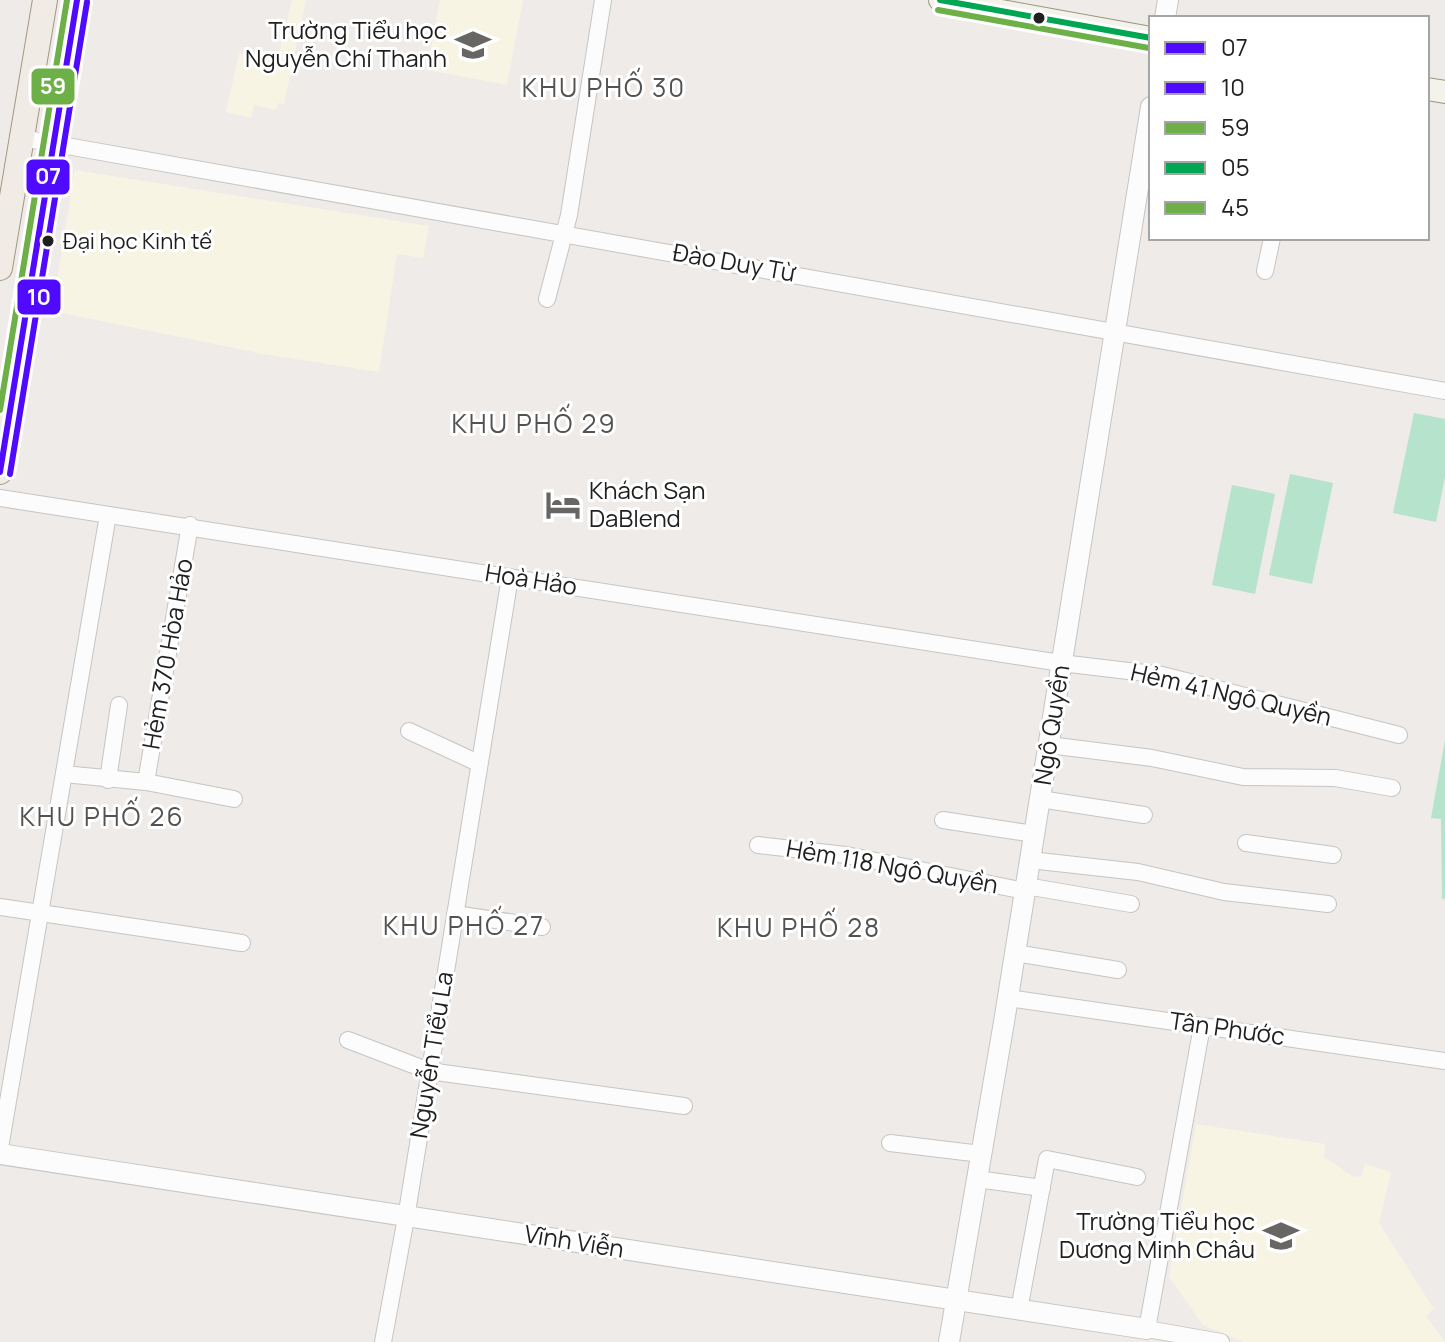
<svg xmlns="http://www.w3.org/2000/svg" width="1445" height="1342" font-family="Manrope,sans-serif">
	<rect width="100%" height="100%" fill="#eeebe8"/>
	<!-- education -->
	<g fill="#f7f4e4">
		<path d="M292,0h14l-22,104 -6,-1 -2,7 -22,-5 -3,13 -25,-6 13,-59 38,8z"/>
		<path d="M440,0h83l-16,85 -80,-15z"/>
		<path d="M75,170l354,56 -6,32 -26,-4 -18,118 -116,-18 -211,-43z"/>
		<path d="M1196,1124l129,20 -1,13 30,20 8,-2 3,-11 26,8 -12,51 55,86 -8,7 19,26h-201l-41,-17 -34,-48z"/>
	</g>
	<!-- pitch -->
	<g fill="#b5e3cc">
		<path d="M1414,413l31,6v58l-9,45 -43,-9z"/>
		<path d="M1290,474l43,9 -21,101 -43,-9z"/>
		<path d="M1232,485l43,9 -20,100 -43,-9z"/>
		<path d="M1445,740v159h-3l-1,-80 -10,-1z"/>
	</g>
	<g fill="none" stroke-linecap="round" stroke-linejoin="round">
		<!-- minor casing -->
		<g stroke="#c6c5c4" stroke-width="18">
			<g id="minor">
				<path d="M22,138l1423,253"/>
				<path d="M1265,271l7,-33"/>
				<path d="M547,299l22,-84 34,-215"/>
				<path d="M0,498l1061,165 101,12 237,60"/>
				<path d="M409,731l69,32"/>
				<path d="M1049,745l103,13 91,19 92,1 57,10"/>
				<path d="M64,774l82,8 88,17"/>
				<path d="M108,780l11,-75"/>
				<path d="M146,782l44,-257"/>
				<path d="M1040,799l104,16"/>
				<path d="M943,820l91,14"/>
				<path d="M1246,843l87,12"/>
				<path d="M758,845l88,10 179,36"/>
				<path d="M1030,860l108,12 86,20 104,12"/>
				<path d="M1026,886l105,18"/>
				<path d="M0,907l242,36"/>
				<path d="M455,914l87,13"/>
				<path d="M1015,953l103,17"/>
				<path d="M1008,998l437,63"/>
				<path d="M1202,1026l-55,303 74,13"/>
				<path d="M348,1040l81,31 255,35"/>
				<path d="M890,1143l91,11"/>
				<path d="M0,1148l108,-633"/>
				<path d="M977,1179l65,9"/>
				<path d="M1019,1310l28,-151 90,18"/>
				<path d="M383,1342l23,-124 104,-641"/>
			</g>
		</g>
		<!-- tertiary casing -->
		<g stroke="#c6c5c4" stroke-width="22">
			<g id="tertiary">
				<path d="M1165,18l3,-18"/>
				<path d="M0,1154l1147,175"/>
				<path d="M949,1342l55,-320 147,-915"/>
			</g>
		</g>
		<!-- secondary casing -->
		<g stroke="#979780" stroke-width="24">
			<g id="secondary">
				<path d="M940,0l211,38"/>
				<path d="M1427,89l18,3"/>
			</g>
		</g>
		<!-- primary casing -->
		<g stroke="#a49784" stroke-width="26">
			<g id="primary">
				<path d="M0,268l45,-268"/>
				<path d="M0,472l77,-472"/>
			</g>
		</g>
		<!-- minor -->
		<use href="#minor" stroke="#fcfcfc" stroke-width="16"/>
		<!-- tertiary -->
		<use href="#tertiary" stroke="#fcfcfc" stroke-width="20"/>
		<!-- secondary -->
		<use href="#secondary" stroke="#f3f3eb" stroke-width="22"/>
		<!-- primary -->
		<use href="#primary" stroke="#f1ebe5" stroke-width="24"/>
		<!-- bus-1 casing -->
		<g stroke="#fff" stroke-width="12">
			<path id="bus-1" d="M0,472l77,-472"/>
		</g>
		<!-- bus-2 casing -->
		<g stroke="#fff" stroke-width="12">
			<path id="bus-2" d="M10,474l77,-472"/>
		</g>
		<!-- bus-3 casing -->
		<g stroke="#fff" stroke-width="12">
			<path id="bus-3" d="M0,410l67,-410"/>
		</g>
		<!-- bus-4 casing -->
		<g stroke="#fff" stroke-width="12">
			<path id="bus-4" d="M940,0l211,38"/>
		</g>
		<!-- bus-5 casing -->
		<g stroke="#fff" stroke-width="12">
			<path id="bus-5" d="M938,10l211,38"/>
		</g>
		<!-- bus-1 -->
		<use href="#bus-1" stroke="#4f0aff" stroke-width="6"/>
		<!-- bus-2 -->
		<use href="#bus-2" stroke="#4f0aff" stroke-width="6"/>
		<!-- bus-3 -->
		<use href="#bus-3" stroke="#6db048" stroke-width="6"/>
		<!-- bus-4 -->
		<use href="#bus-4" stroke="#00a651" stroke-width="6"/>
		<!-- bus-5 -->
		<use href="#bus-5" stroke="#6db048" stroke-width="6"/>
	</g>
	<!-- icons -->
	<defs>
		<g id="school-bare" transform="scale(2.76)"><path d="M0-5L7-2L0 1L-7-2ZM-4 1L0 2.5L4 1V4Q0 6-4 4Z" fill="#676665" stroke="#fff" stroke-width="2.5" paint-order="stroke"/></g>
		<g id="hotel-bare" transform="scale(2.76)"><path d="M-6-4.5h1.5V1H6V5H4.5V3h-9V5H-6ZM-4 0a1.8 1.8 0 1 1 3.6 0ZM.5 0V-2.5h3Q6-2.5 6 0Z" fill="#676665" stroke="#fff" stroke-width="2.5" paint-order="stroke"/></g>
	</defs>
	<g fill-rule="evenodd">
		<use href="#school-bare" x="473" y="45"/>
		<use href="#hotel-bare" x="563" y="505"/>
		<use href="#school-bare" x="1281" y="1236"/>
	</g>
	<!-- markers -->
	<g fill="#1f1f1f" stroke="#fff" stroke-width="3">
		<circle cx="1039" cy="18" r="7"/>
		<circle cx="48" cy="241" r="7"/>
	</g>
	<g text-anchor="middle" stroke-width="6" stroke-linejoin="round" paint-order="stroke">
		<!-- bus labels -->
		<g font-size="22" fill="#1f1f1f" stroke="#fff" text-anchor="start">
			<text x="63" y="249">Đại học Kinh tế</text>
		</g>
		<!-- poi labels -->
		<g font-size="24" fill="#1f1f1f" stroke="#fff" text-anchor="end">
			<text x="447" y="39">Trường Tiểu học<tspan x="447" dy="28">Nguyễn Chí Thanh</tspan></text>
			<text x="589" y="499" text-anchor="start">Khách Sạn<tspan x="589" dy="28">DaBlend</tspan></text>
			<text x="1255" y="1230">Trường Tiểu học<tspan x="1255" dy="28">Dương Minh Châu</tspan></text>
		</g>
		<!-- street labels -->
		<g font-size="24" fill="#1f1f1f" stroke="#fff">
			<text transform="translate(734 263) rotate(10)" y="8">Đào Duy Từ</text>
			<text transform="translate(531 580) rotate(9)" y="8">Hoà Hảo</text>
			<text transform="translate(168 654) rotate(-80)" y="8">Hẻm 370 Hòa Hảo</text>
			<text transform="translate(1231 695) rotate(13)" y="8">Hẻm 41 Ngô Quyền</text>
			<text transform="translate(1052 725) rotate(-81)" y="8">Ngô Quyền</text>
			<text transform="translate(892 867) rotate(10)" y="8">Hẻm 118 Ngô Quyền</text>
			<text transform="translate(1227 1029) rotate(8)" y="8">Tân Phước</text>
			<text transform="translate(432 1055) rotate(-81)" y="8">Nguyễn Tiểu La</text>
			<text transform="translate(574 1242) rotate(9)" y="8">Vĩnh Viễn</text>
		</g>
		<!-- neighbourhood labels -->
		<g font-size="26" letter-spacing="2" fill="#525252" stroke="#fff">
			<text x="604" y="97">KHU PHỐ 30</text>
			<text x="534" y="433">KHU PHỐ 29</text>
			<text x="102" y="826">KHU PHỐ 26</text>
			<text x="464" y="935">KHU PHỐ 27</text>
			<text x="799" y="937">KHU PHỐ 28</text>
		</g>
	</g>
	<g stroke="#fff" stroke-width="3">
		<rect x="30" y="67" width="46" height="39" rx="8" fill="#6db048"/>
		<rect x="25" y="158" width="46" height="38" rx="8" fill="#4f0aff"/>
		<rect x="16" y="278" width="46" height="38" rx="8" fill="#4f0aff"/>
	</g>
	<g font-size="22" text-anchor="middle" font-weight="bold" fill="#fff">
		<text x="53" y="94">59</text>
		<text x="48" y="184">07</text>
		<text x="39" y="305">10</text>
	</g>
	<!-- legend -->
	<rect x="1149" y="16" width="280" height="224" fill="#ffffff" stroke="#a5a5a5" stroke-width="2"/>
	<rect x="1165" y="42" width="40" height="12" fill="#4f0aff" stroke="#a5a5a5" stroke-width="2"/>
	<text x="1221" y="56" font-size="24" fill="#1f1f1f">07</text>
	<rect x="1165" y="82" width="40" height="12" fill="#4f0aff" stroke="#a5a5a5" stroke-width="2"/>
	<text x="1221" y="96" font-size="24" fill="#1f1f1f">10</text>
	<rect x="1165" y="122" width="40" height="12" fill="#6db048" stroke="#a5a5a5" stroke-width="2"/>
	<text x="1221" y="136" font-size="24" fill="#1f1f1f">59</text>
	<rect x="1165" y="162" width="40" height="12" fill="#00a651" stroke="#a5a5a5" stroke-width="2"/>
	<text x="1221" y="176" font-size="24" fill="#1f1f1f">05</text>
	<rect x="1165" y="202" width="40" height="12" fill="#6db048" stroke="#a5a5a5" stroke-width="2"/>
	<text x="1221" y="216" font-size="24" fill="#1f1f1f">45</text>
</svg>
